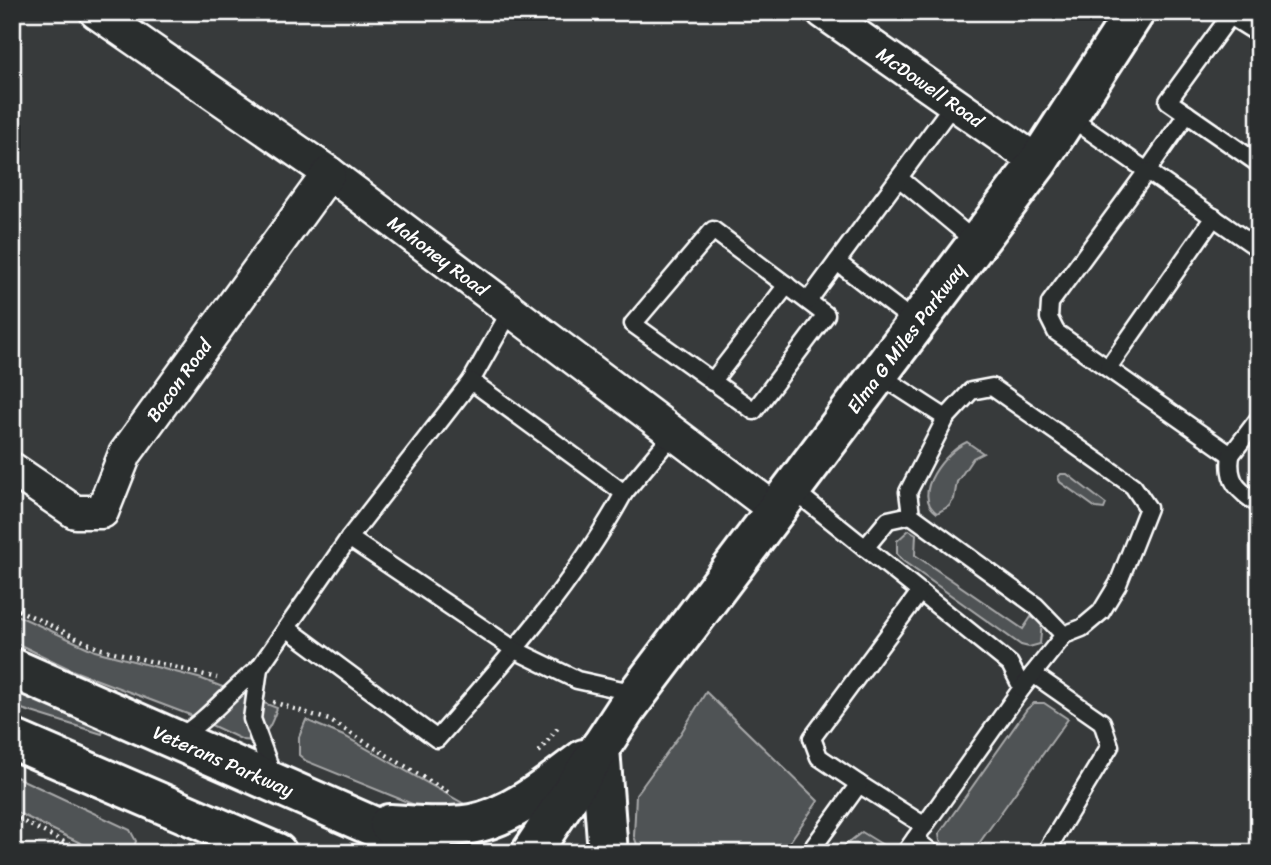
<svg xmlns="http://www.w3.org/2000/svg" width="1271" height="865" font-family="Sriracha,sans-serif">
	<rect width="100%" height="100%" fill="#373a3b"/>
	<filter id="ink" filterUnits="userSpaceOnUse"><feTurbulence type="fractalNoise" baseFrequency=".0143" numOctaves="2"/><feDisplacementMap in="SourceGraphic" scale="14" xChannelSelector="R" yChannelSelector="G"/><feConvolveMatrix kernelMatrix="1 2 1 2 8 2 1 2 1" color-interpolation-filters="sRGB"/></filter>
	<g filter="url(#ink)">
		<!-- green -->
		<g fill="#505354" stroke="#a8a9aa" stroke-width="2">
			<path d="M967,442l16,11 -10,5 -16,24 -3,17 -5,7 -12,7c-27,-19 9,-62 30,-71z"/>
			<path d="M1061,474h6l39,30 -2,5 -8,-1 -36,-26 -2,-5z"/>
			<path d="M909,530l7,4 -1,21 108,74 8,-12 11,5 -2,22 -11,3 -8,-2 -118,-84 -6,-7v-13z"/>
			<path d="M12,613l83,38 107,28 75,29c-5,15 -9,25 -22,33l-12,-1 -53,-25 -116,-44 -62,-30z"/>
			<path d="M12,683l94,41 -4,10 -90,-28z"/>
			<path d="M706,692l112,109 -36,52h-142l-6,-17 2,-41 45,-62z"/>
			<path d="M1034,703h10l24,16 -96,134h-19l-13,-12 -1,-7 88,-125z"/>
			<path d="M306,720l40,17 120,68 -3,8 -41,-5 -116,-47 -7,-6v-18z"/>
			<path d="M12,775l118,55 6,11 -4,12h-31l-89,-43z"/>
			<path d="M862,832l26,16 1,5h-54z"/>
		</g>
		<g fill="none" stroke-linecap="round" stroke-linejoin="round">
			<!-- lane casing -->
			<g stroke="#fff" stroke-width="21">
				<g id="lane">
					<path d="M1259,13l-29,3 -62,85 91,63"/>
					<path d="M1230,16l29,18"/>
					<path d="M1068,116l79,55 40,-57"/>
					<path d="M899,178l78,65"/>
					<path d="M713,230l113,85 -72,96 -121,-87z"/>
					<path d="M1259,249l-112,-78 -97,132 -1,15 7,14 175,123 28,-37"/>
					<path d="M837,262l79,61"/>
					<path d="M808,301l146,-198"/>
					<path d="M1108,368l106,-151"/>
					<path d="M878,374l68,44"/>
					<path d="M471,381l40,-71"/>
					<path d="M712,382l75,-97"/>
					<path d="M1231,455c-4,27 7,35 28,50"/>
					<path d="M792,489l218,175 12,24 -117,165"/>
					<path d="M865,548l23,-28 23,-5"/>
					<path d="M287,628l150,111c69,-78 137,-155 187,-246"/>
					<path d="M259,668l90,-130"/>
					<path d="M1033,674l69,48 8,24 -65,107"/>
					<path d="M1022,688l42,-53 18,-7 19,-16 17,-28 30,-76 -15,-22 -141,-99 -21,4 -25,27 -38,74 3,23 125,91 28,29"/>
					<path d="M636,693l-59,-13 -62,-30 -166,-112 122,-157 153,112 50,-60"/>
					<path d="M178,738c31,-19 53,-48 81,-70l-7,51 22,59"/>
					<path d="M859,784l66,42"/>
					<path d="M915,839l17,14"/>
					<path d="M809,853l50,-69 -40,-27 -7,-19 108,-146"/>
				</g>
			</g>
			<!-- street casing -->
			<g stroke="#fff" stroke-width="37">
				<g id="street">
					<path id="s1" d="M96,12l233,161 445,336"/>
					<path id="s2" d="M823,12l215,150"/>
					<path id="s3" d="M12,469l63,43h27l23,-58 204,-281"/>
				</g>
			</g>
			<!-- primary casing -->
			<g stroke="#fff" stroke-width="44">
				<g id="primary">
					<path id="s4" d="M12,668l422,185"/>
					<path d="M12,739l265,114"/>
					<path d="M600,748l8,105"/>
					<path d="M389,824c27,2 55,4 82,0 41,-7 81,-41 113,-65"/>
					<path id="s5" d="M531,853l95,-144 412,-547 97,-150"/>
				</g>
			</g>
			<!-- path -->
			<g stroke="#fff" stroke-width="4.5" stroke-dasharray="2 5" stroke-linecap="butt">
				<path d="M12,607l86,41 119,30"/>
				<path d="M273,702l56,18 122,74"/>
				<path d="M539,752l21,-27"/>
				<path d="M12,816l74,37"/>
			</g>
			<!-- lane -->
			<use href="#lane" stroke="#2a2d2e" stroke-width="16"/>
			<!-- street -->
			<use href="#street" stroke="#2a2d2e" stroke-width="32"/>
			<!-- primary -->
			<use href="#primary" stroke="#2a2d2e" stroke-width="38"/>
		</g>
	</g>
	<g text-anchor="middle" stroke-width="5" stroke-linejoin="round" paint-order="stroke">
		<!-- street labels -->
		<g font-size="19" fill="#fff" stroke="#2a2d2e">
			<text dy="7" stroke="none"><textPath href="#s2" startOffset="131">McDowell Road</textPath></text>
			<text dy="7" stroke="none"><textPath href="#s1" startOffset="420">Mahoney Road</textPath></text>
			<text dy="7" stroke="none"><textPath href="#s5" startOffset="637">Elma G Miles Parkway</textPath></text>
			<text dy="7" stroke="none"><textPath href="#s3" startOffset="257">Bacon Road</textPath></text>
			<text dy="7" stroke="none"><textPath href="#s4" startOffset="231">Veterans Parkway</textPath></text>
		</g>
	</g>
	<!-- margin -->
	<rect width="1271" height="865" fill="none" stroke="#2a2d2e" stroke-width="42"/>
	<rect x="21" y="21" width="1229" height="823" fill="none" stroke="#fff" stroke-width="2.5" filter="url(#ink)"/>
</svg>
